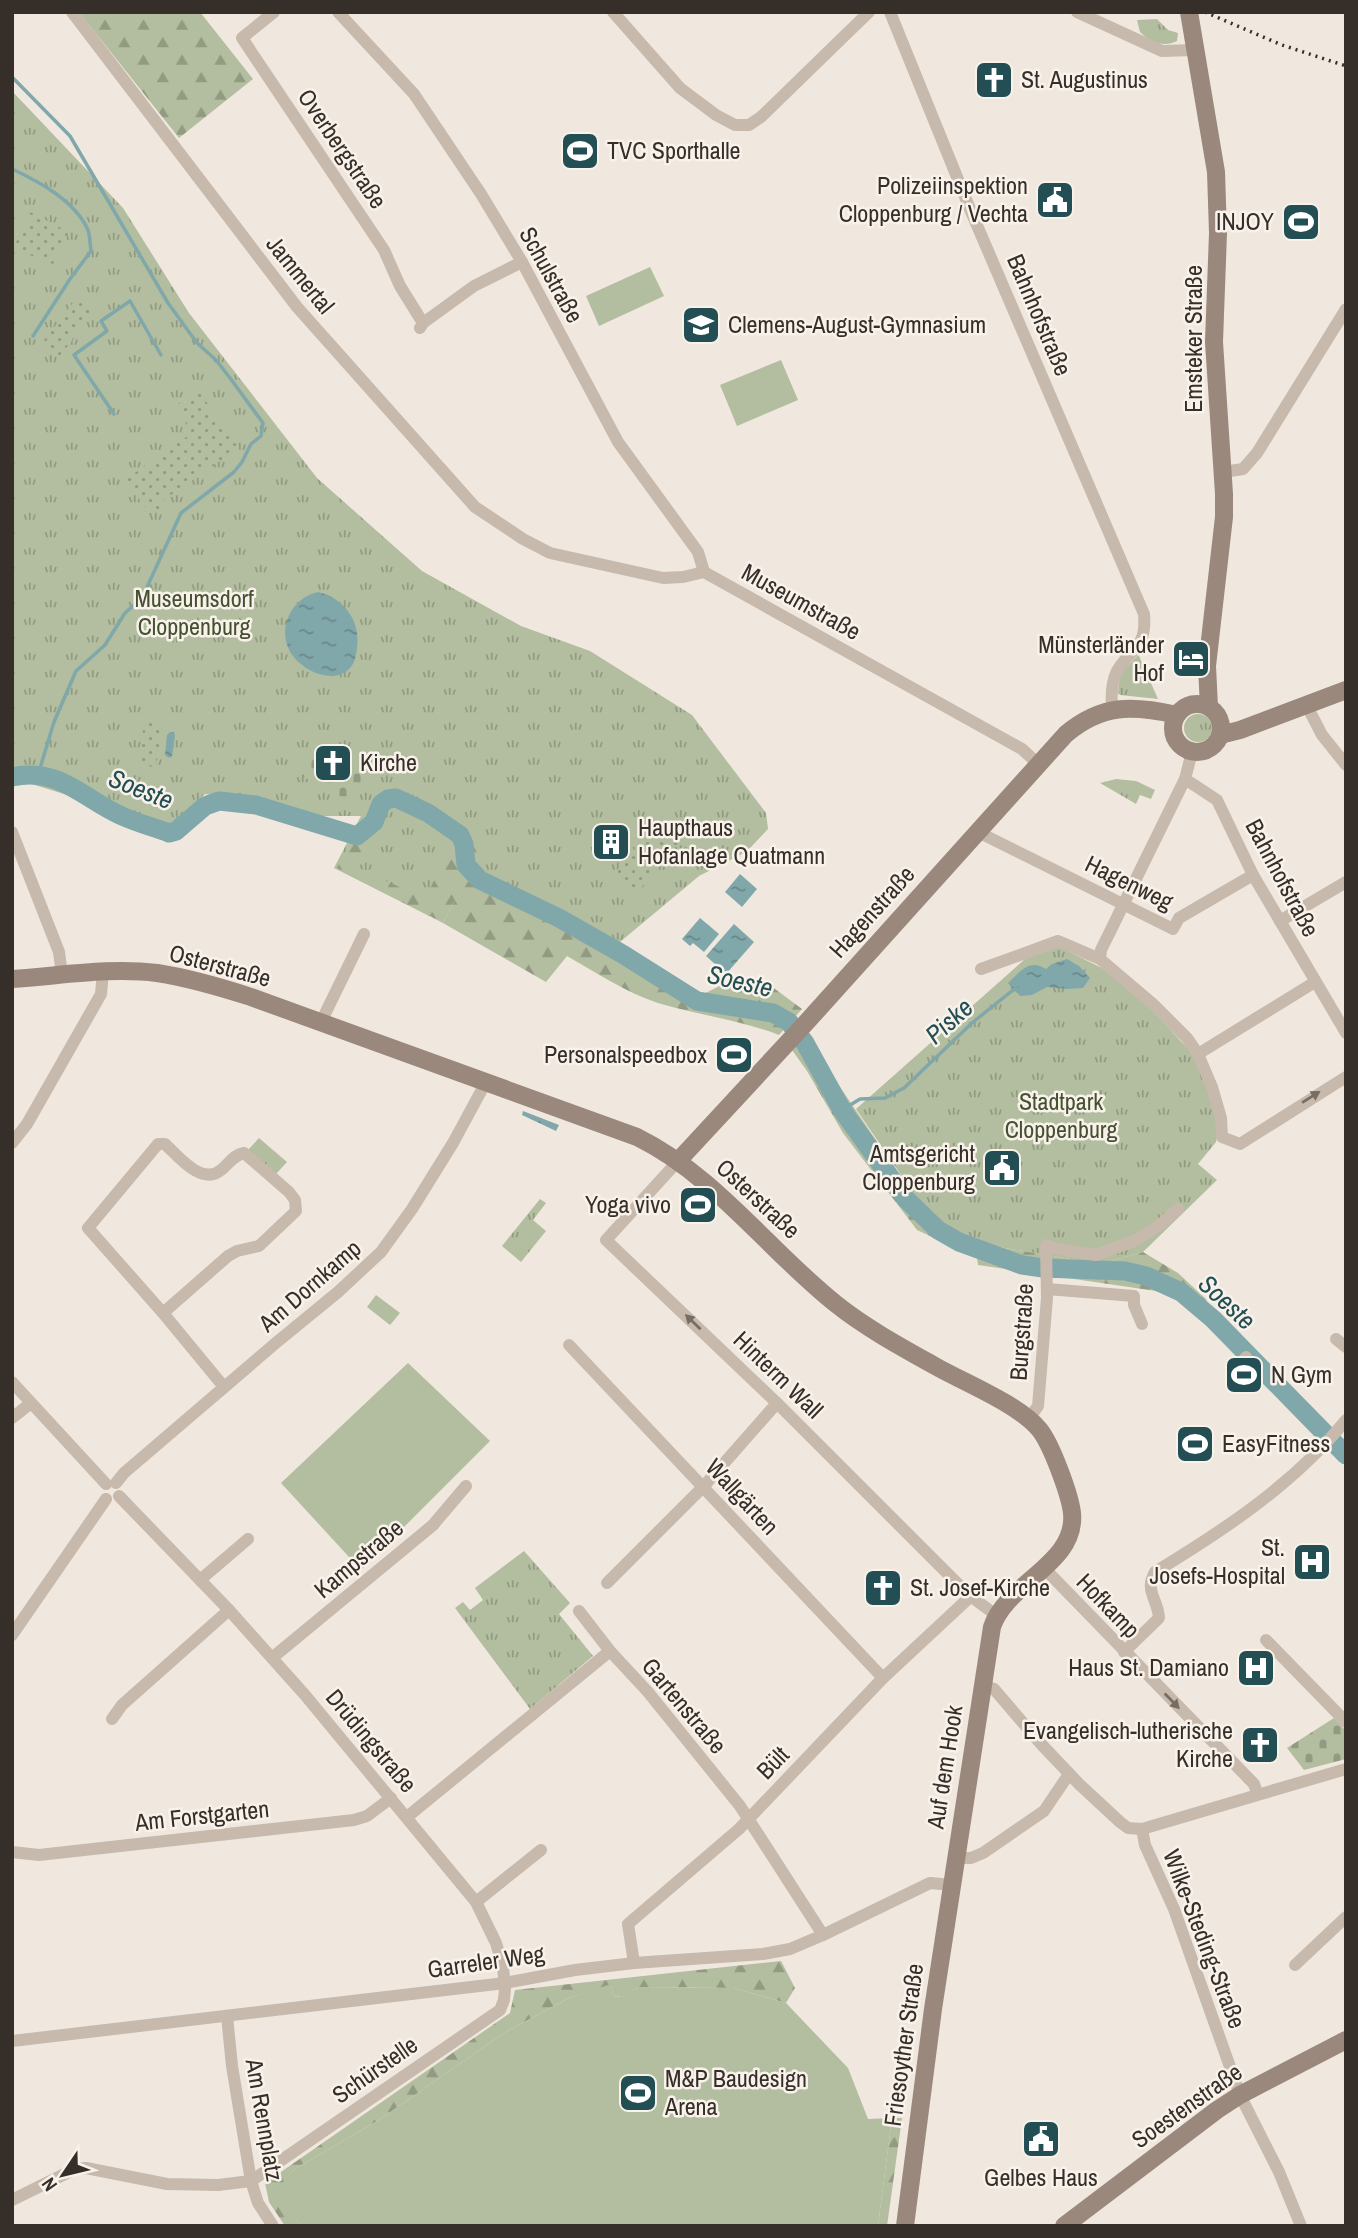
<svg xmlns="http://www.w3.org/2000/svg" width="1358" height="2238" viewBox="0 0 1358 2238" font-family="'Archivo Narrow',sans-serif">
<defs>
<pattern id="grass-tufts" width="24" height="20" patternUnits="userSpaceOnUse" patternTransform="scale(1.75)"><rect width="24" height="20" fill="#b2be9f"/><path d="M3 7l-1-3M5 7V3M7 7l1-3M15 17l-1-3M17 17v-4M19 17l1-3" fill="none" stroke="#929b82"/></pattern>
<pattern id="forest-firs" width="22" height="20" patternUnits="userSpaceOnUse" patternTransform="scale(1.75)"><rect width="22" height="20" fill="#b2be9f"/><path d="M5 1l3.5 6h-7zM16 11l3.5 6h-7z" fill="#929b82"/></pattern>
<pattern id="cemetery-stones" width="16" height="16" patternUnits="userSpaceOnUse" patternTransform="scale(1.75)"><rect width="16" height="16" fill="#b2be9f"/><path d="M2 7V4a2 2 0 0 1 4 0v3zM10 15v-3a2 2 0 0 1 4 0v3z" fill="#929b82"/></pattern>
<pattern id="garden-dots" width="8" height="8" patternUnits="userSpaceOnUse" patternTransform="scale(1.75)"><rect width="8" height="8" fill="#b2be9f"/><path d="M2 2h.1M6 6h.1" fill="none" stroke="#929b82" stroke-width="1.8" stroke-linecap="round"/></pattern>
<pattern id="water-ripples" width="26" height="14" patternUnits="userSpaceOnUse" patternTransform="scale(1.75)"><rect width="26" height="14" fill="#80a7aa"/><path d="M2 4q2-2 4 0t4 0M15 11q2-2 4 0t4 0" fill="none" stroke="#6a888a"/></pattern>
</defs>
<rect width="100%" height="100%" fill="#f0e8de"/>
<g fill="url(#grass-tufts)">
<path d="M 1157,19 L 1168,30 L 1178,33 L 1177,41 C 1164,48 1150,42 1140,32 L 1137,20 Z"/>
<path d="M 12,91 L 123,208 L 189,313 L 317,478 L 422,571 L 521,626 L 590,651 L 692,715 L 766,813 L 768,829 L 751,847 L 742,854 L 699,876 L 620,942 L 473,866 L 443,923 L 334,868 L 361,816 L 314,816 L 264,801 L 205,794 L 168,826 L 12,778 Z"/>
<path d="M 1138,655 L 1139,656 L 1158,699 L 1120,695 L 1118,693 L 1120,674 Z"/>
<circle cx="1198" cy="728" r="14"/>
<path d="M 1116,779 L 1136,781 L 1155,790 L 1151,799 L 1140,795 L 1136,804 L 1100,783 Z"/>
<path d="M 1051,943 L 1102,968 L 1151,1009 L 1191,1052 L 1204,1076 L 1219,1126 L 1216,1142 L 1198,1164 L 1217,1180 L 1143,1252 L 1100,1264 L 958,1240 L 931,1219 L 856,1109 L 1033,952 Z"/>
<path d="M 259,1138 L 287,1162 L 276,1174 L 248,1150 Z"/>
<path d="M 540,1199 L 546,1203 L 533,1220 L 546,1231 L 521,1262 L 502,1246 Z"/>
<path d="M 524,1551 L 570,1603 L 559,1614 L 593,1656 L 530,1709 L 455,1608 L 463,1602 L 470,1610 L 483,1600 L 475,1588 Z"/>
</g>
<g fill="url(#forest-firs)">
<path d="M 79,12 L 200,12 L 253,79 L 179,138 Z"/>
<path d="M 420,791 L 488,841 L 474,867 L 620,942 L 702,995 L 725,983 L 771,986 L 802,1009 L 779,1035 C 740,1020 698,1015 658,1003 C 625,992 597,973 567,956 L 546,982 L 443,923 L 456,898 L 441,921 L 337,868 L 360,823 L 377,825 L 359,868 L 425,899 L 454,840 L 408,810 Z"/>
<path d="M 804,1034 L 914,1196 L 931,1219 L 958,1240 L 1100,1264 L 1143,1252 L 1178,1273 L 1207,1300 L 1197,1310 L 1174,1296 L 1156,1291 L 978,1265 L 977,1258 L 917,1230 L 843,1133 L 807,1071 L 792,1050 Z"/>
<path d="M 781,1961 L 795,1988 L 786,2003 L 734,1988 L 639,1987 L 621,1997 L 613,1995 L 611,1985 L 569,1998 L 504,2033 L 379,2120 L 293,2170 L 277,2191 L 301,2226 L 285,2226 L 269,2202 L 265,2183 L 510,2013 L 515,1990 Z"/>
<path d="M 892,2118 L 902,2118 L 887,2226 L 878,2226 Z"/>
</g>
<g fill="url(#cemetery-stones)">
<path d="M 322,735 L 351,749 L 346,760 L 371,774 L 353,803 L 302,776 Z"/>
<path d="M 1334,1718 L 1346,1731 L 1346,1759 L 1304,1770 L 1287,1748 Z"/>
</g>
<g fill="url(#garden-dots)">
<path d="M 30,212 L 69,232 L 52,266 L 14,247 Z"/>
<path d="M 76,299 L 94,313 L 59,357 L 42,343 Z"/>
<path d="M 198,390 L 239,448 L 162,501 L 164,505 L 150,515 L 126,479 L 192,433 L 175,406 Z"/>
<path d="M 145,717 L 163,720 L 156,767 L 138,765 Z"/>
<path d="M 657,822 L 680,841 L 636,894 L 613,875 Z"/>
</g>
<g fill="#b2be9f">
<path d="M 650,267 L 664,296 L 599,326 L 586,296 Z"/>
<path d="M 781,360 L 798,400 L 737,426 L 720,385 Z"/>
<path d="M 376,1295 L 400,1313 L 390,1325 L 367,1307 Z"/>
<path d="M 408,1363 L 490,1441 L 361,1570 L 281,1483 Z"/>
<path d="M 611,1984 L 613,1995 L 620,1997 L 639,1987 L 734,1988 L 786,2003 L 848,2068 L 868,2119 L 892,2118 L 878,2226 L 301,2226 L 276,2191 L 293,2170 L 379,2120 L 504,2033 L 569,1998 Z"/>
</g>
<g fill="url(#water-ripples)">
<path d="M 318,592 C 344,598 361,621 357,648 C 356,655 355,663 350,668 C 334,685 305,672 293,656 C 275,632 290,598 318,592 Z"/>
<path d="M 170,732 L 174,732 L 175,736 L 172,756 L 169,758 L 165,755 L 167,735 Z"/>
<path d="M 740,874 L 757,889 L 742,907 L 725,892 Z"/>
<path d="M 700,918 L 719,934 L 704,952 L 693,943 L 690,946 L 682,939 Z"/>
<path d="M 734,924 L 754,942 L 726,974 L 706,956 Z"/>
<path d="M 1067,959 L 1079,966 L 1090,978 L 1083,988 L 1067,989 L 1047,987 L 1032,995 L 1020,996 L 1008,983 C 1020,972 1029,958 1046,969 L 1052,964 Z"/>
<path d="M 523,1111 L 559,1125 L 556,1131 L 522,1115 Z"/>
</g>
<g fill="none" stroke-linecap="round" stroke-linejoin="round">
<g stroke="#80a7aa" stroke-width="3.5">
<path d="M 12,77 L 70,136 L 168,303 L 197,343 L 216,360 L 230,378 L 263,423 L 261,436 L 251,444 L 242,462 L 234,472 L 181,513 L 142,598 L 125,613 L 105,645 L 76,671 L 54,722 L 38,775"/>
<path d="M 12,169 C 40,182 75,201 88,230 C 90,236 90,244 91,251 L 70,279 L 33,336"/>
<path d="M 114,414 L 74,355 L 107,331 L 101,321 L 130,301 L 161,355"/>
<path d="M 842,1110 L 860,1099 L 885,1098 L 904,1088 L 972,1023 L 1013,990 L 1017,989"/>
</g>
<path stroke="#80a7aa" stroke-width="19" d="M 12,777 C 58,766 85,800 122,816 C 137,823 153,827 169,833 L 176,831 L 205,806 L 219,801 L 256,805 L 357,836 L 374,822 L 381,804 L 388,799 L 396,798 L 428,813 L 460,835 L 464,844 L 466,865 L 480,880 L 559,918 L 624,955 L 697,1001 L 773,1013 L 789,1022 L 805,1043 L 842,1110 L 906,1199 L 938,1230 L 959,1242 L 1022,1265 L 1043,1268 L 1125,1271 L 1146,1276 L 1181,1292 L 1213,1319 L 1346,1455"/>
<g stroke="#c7b9ab" stroke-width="12">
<path d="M 72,12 L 297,307 L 475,507 L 523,539 L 550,553 L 663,578 L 683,577 L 704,572 L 1022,749 L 1038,764"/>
<path d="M 274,12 L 242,38 L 384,250 L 400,286 L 423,323"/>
<path d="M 338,12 L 414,94 L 481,194 L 522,262 L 618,442 L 698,552 L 704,572"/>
<path d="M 613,12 L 680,88 L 716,115 L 735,125 L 749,125 L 761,117 L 869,12"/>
<path d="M 890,12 L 970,209 L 1144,614 C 1147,649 1131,647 1117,671 C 1111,683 1111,696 1112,709"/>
<path d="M 1077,12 L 1162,51 L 1194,50"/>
<path d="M 420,328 L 423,323 L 474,286 L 522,262"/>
<path d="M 1223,472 L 1243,469 L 1257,453 L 1346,309"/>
<path d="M 1306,704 L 1322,735 L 1346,765"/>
<path d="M 1185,779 L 1217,800 L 1253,875 L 1346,1033"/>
<path d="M 12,832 L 59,952 L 62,975"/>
<path d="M 978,832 L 1173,929 L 1179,918 L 1253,875"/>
<path d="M 1280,921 L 1346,882"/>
<path d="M 1100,959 L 1101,950 L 1185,779 L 1192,752"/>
<path d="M 981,969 L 1058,941 L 1100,959 L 1153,1004 L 1187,1038 L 1198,1054 L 1212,1087 L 1221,1118 L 1222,1137 L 1240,1144 L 1346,1077"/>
<path d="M 321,1022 L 364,934"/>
<path d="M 1198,1054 L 1315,982"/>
<path d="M 12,1143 L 27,1124 L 101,994 L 103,972"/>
<path d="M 678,1161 L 606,1240 L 780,1406 L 969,1595 L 996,1615"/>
<path d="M 1047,1289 L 1134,1296 L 1134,1305 L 1142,1324"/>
<path d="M 163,1313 L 88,1228 L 158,1144 L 165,1144 C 179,1157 202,1186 221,1170 C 229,1164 233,1155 244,1153 L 289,1192 L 295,1200 L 296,1211 L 259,1246 L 237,1251 L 228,1256 L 163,1313 L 224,1387"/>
<path d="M 1336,1339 L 1346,1347"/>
<path d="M 569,1345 L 883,1678"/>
<path d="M 1245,1358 L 1246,1357"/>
<path d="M 12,1382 L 106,1484"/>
<path d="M 12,1418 L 31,1403"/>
<path d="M 1028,1420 L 1038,1406 L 1047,1298 L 1046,1245 L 1057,1249 L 1096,1255 L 1134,1241 L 1160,1225 L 1178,1209"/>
<path d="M 116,1483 L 124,1473 L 277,1342 L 338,1292 L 381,1252 L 412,1209 L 453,1143 L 486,1082"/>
<path d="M 1044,1568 L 1254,1784 L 1257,1793"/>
<path d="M 200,1580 L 248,1539"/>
<path d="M 607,1583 L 704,1486 L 777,1403"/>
<path d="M 579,1611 L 610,1651 L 648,1692 L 740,1806 L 823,1935"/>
<path d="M 12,1635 L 106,1499"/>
<path d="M 1266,1640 L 1346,1722"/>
<path d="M 1124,1652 L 1159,1618 C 1158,1599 1144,1591 1155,1572 C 1224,1530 1294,1484 1346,1420"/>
<path d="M 272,1658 L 433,1525 L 466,1486"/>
<path d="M 982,1685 L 994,1689 L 1042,1745 L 1079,1784 L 1120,1822 L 1128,1828 L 1142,1829 L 1346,1769"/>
<path d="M 112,1719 L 122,1705 L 229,1610"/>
<path d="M 407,1817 L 610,1651"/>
<path d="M 1142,1829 L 1145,1845 L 1174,1909 L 1240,2095 L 1279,2172 L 1301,2226"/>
<path d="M 12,1852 L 39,1855 L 354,1820 L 367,1816 L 391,1798"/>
<path d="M 956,1858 L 971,1858 L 983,1853 L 1044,1811 L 1069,1774"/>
<path d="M 476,1902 L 541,1850"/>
<path d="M 634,1963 L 628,1924 L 739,1829 L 883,1678 L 971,1596"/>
<path d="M 1295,1965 L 1346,1917"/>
<path d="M 227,2016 L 232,2066 L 251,2181 L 258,2203 L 273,2226"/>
<path d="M 12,2041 L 505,1983 L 575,1970 L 634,1963 L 763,1954 L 790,1949 L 823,1935 L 930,1883 L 952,1885"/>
<path d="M 12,2200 L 75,2169 L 86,2168 L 167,2184 L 218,2185 L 251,2181 L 500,2010 L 504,2000 L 505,1989 L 503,1967 L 496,1943 L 476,1902 L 305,1695 L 229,1610 L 119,1496"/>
</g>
<g stroke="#9a887c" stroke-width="18">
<path d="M 1189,12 L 1216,172 L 1218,233 L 1214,342 L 1224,494 L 1224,517 L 1207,666 L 1209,707"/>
<circle cx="1197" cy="728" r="24"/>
<path d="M 1220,735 L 1240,730 L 1346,690"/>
<path d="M 12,979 C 60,976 109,967 157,973 C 190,978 220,987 251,997 L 637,1137 C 716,1176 768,1250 836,1304 C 866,1328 901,1347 935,1366 C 965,1383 1018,1404 1039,1429 C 1051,1443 1070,1495 1072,1513 C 1077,1564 1007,1582 992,1627 L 933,2009 L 905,2226"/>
<path d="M 678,1161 L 804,1025 L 1066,734 C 1102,704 1132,705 1177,715"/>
<path d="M 1064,2226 L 1217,2110 L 1240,2095 L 1346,2040"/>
</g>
<path stroke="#352e29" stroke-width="3.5" stroke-dasharray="2 5" stroke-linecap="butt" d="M 1205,12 L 1282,45 L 1346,66"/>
</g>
<defs><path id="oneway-solid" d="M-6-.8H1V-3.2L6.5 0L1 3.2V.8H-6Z" transform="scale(1.75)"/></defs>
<g fill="#776d64">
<use href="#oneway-solid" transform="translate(1311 1097) rotate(-32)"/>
<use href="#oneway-solid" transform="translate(693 1322) rotate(-136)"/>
<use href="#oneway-solid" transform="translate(1172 1701) rotate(46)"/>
</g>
<defs>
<symbol id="church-square" viewBox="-11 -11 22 22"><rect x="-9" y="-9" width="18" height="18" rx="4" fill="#234e53" stroke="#f8f2ea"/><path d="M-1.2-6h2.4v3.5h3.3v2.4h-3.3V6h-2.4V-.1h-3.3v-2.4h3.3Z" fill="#fff"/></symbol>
<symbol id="stadium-square" viewBox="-11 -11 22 22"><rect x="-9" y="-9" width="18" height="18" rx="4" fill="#234e53" stroke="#f8f2ea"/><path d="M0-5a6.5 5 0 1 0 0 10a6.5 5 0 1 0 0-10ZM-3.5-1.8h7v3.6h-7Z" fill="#fff"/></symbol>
<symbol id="civic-square" viewBox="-11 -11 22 22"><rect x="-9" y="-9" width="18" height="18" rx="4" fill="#234e53" stroke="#f8f2ea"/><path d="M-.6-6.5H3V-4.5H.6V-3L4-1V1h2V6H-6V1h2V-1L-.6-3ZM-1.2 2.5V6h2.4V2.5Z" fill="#fff"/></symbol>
<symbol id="school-square" viewBox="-11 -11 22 22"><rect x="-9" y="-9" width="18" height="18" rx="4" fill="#234e53" stroke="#f8f2ea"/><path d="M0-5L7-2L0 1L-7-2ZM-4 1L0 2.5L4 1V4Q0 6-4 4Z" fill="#fff"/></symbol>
<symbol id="hotel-square" viewBox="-11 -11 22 22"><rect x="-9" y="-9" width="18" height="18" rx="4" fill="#234e53" stroke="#f8f2ea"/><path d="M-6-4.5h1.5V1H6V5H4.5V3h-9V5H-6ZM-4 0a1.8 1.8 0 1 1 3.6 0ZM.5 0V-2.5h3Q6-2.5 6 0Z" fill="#fff"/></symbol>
<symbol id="building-square" viewBox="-11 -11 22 22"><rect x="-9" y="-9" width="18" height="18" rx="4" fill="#234e53" stroke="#f8f2ea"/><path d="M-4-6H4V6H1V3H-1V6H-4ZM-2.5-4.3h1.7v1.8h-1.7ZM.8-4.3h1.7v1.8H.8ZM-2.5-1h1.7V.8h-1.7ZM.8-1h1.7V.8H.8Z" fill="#fff"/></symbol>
<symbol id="hospital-square" viewBox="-11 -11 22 22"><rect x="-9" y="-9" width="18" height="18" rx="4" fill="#234e53" stroke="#f8f2ea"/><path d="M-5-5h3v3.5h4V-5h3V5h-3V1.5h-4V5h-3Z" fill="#fff"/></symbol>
</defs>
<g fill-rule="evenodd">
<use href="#church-square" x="972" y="58" width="44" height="44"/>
<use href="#stadium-square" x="558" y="129" width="44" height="44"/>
<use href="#civic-square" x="1033" y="178" width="44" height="44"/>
<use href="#stadium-square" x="1279" y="200" width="44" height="44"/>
<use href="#school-square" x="679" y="303" width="44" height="44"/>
<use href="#hotel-square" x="1169" y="637" width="44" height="44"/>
<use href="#church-square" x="311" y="741" width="44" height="44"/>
<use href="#building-square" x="589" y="820" width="44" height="44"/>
<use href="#stadium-square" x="712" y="1033" width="44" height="44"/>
<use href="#civic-square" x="980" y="1146" width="44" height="44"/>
<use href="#stadium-square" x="676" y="1183" width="44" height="44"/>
<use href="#stadium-square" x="1222" y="1353" width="44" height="44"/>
<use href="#stadium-square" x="1173" y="1422" width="44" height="44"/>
<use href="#hospital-square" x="1290" y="1540" width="44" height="44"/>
<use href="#church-square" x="861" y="1566" width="44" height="44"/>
<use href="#hospital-square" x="1234" y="1646" width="44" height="44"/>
<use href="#church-square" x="1238" y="1723" width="44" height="44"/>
<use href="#stadium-square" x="616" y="2071" width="44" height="44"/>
<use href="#civic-square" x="1019" y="2117" width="44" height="44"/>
</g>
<g text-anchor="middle" stroke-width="5" stroke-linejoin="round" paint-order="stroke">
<g font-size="24" fill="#352e29" stroke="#f8f2ea" text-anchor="start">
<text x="1021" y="88">St. Augustinus</text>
<text x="607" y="159">TVC Sporthalle</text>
<text x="1028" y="194" text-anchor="end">Polizeiinspektion<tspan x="1028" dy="28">Cloppenburg / Vechta</tspan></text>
<text x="1274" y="230" text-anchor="end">INJOY</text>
<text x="728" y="333">Clemens-August-Gymnasium</text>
<text x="1164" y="653" text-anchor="end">Münsterländer<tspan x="1164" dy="28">Hof</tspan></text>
<text x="360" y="771">Kirche</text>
<text x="638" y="836">Haupthaus<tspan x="638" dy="28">Hofanlage Quatmann</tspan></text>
<text x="707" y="1063" text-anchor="end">Personalspeedbox</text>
<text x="975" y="1162" text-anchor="end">Amtsgericht<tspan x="975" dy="28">Cloppenburg</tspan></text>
<text x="671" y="1213" text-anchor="end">Yoga vivo</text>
<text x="1271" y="1383">N Gym</text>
<text x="1222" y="1452">EasyFitness</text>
<text x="1285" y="1556" text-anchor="end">St.<tspan x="1285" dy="28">Josefs-Hospital</tspan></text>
<text x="910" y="1596">St. Josef-Kirche</text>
<text x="1229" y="1676" text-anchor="end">Haus St. Damiano</text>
<text x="1233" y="1739" text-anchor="end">Evangelisch-lutherische<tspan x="1233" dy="28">Kirche</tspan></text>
<text x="665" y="2087">M&amp;P Baudesign<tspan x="665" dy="28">Arena</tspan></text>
<text x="1041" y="2186" text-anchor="middle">Gelbes Haus</text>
</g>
<g font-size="24" fill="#352e29" stroke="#f8f2ea">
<text transform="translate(342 149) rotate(56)" y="8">Overbergstraße</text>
<text transform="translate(300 275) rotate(51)" y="8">Jammertal</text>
<text transform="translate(551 275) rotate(61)" y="8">Schulstraße</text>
<text transform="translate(1039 315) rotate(67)" y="8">Bahnhofstraße</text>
<text transform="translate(1194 339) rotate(-90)" y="8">Emsteker Straße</text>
<text transform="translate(801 602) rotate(29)" y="8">Museumstraße</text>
<text transform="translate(1282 878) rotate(62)" y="8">Bahnhofstraße</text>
<text transform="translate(1129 883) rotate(26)" y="8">Hagenweg</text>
<text transform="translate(872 912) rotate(-48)" y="8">Hagenstraße</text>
<text transform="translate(220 966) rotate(15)" y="8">Osterstraße</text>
<text transform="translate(758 1199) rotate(43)" y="8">Osterstraße</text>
<text transform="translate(310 1286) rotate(-41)" y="8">Am Dornkamp</text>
<text transform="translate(1022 1332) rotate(-86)" y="8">Burgstraße</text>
<text transform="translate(778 1375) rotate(44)" y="8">Hinterm Wall</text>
<text transform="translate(742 1497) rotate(47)" y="8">Wallgärten</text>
<text transform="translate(359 1559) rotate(-40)" y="8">Kampstraße</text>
<text transform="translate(1108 1606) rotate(46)" y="8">Hofkamp</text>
<text transform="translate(684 1706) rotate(50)" y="8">Gartenstraße</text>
<text transform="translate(371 1741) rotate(50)" y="8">Drüdingstraße</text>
<text transform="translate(773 1763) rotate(-46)" y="8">Bült</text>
<text transform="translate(945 1767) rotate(-81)" y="8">Auf dem Hook</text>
<text transform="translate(202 1816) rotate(-6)" y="8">Am Forstgarten</text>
<text transform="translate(1204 1939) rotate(69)" y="8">Wilke-Steding-Straße</text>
<text transform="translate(486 1962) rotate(-8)" y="8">Garreler Weg</text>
<text transform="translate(904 2045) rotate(-82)" y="8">Friesoyther Straße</text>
<text transform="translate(375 2070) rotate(-35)" y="8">Schürstelle</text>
<text transform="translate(1187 2106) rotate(-35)" y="8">Soestenstraße</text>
<text transform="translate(264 2120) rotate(80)" y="8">Am Rennplatz</text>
</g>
<g font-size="24" fill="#445130" stroke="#f8f2ea">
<text x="194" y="607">Museumsdorf<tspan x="194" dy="28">Cloppenburg</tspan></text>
<text x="1061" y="1110">Stadtpark<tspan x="1061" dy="28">Cloppenburg</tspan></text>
</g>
<g font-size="26" font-style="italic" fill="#234e53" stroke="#f8f2ea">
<text transform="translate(141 789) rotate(22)" y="9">Soeste</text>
<text transform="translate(740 981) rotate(13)" y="9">Soeste</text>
<text transform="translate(949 1021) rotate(-42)" y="9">Piske</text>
<text transform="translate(1227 1302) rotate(43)" y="9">Soeste</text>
</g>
</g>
<rect width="1358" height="2238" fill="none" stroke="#352e29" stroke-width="28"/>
<g transform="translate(63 2175) rotate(235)" stroke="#f8f2ea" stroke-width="5" paint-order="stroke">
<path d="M0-5L12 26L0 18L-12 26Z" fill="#352e29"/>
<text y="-10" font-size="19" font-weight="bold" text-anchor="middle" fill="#352e29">N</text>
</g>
</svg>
